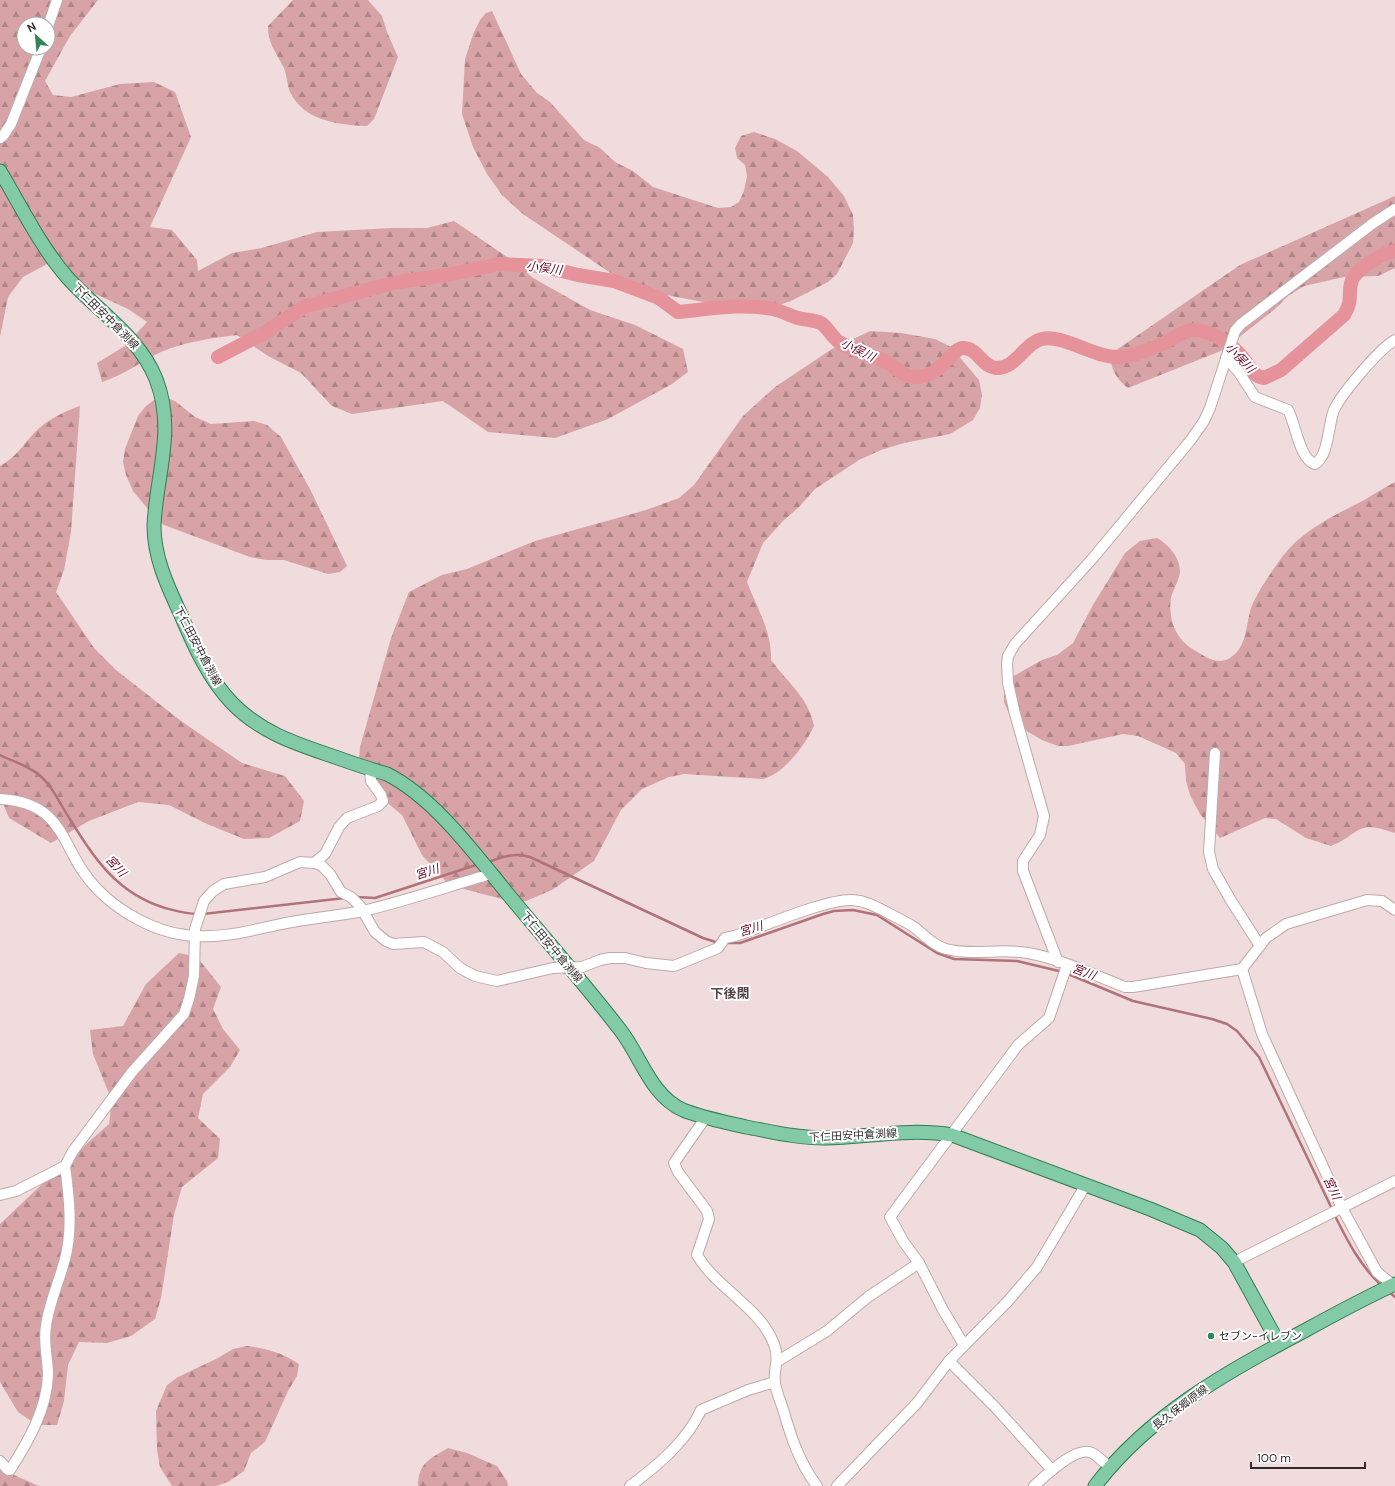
<svg xmlns="http://www.w3.org/2000/svg" width="1395" height="1486" viewBox="0 0 1395 1486" font-family="'DM Sans','Noto Sans JP',sans-serif">
<defs>
<pattern id="forest-firs" width="22" height="20" patternUnits="userSpaceOnUse"><rect width="22" height="20" fill="#d7a3a7"/><path d="M5 1l3.5 6h-7zM16 11l3.5 6h-7z" fill="#af8588"/></pattern>
</defs>
<rect width="100%" height="100%" fill="#f0dbdd"/>
<g fill="url(#forest-firs)" fill-rule="evenodd">
<path d="M 0,0 L 98,0 L 70,36 L 45,81 L 53,95 L 71,97 L 120,84 L 154,82 L 175,92 L 191,137 L 150,227 L 172,230 L 197,260 L 198,271 L 232,253 L 262,248 L 317,232 L 392,228 L 427,228 L 454,221 L 513,261 L 533,278 L 590,310 L 635,325 L 683,349 L 688,372 L 672,384 L 608,419 L 555,438 L 488,432 L 443,401 L 352,414 L 332,406 L 301,373 L 268,356 L 237,335 C 212,338 184,342 161,352 C 140,362 124,375 102,382 L 97,363 L 125,346 L 147,322 L 128,309 L 87,290 L 47,264 L 23,277 L 8,297 L 0,337 ZM 24,24 L 48,24 L 48,48 L 24,48 Z"/>
<path d="M 293,0 L 368,0 L 382,16 L 387,32 L 398,57 L 374,119 L 367,126 C 338,125 304,121 290,92 C 287,85 287,76 284,68 C 277,54 267,42 268,26 Z"/>
<path d="M 492,11 L 521,74 L 537,93 L 550,102 L 584,140 L 600,148 L 615,162 L 633,171 L 653,187 L 718,208 L 731,207 L 739,202 L 744,191 L 747,176 L 745,165 L 737,158 L 735,148 L 741,136 L 754,132 L 775,139 L 797,151 L 828,177 L 844,196 L 853,215 L 854,229 L 853,243 L 837,274 L 828,282 L 791,301 L 773,307 L 751,307 L 714,304 L 650,292 L 612,274 L 523,214 L 502,195 L 487,174 L 473,147 L 462,114 L 465,59 L 474,32 L 480,20 L 486,13 Z"/>
<path d="M 1395,196 L 1395,268 L 1378,276 L 1344,277 L 1304,286 L 1288,296 L 1275,309 L 1223,350 L 1128,388 C 1117,380 1108,366 1112,353 L 1240,265 Z"/>
<path d="M 870,331 L 901,333 L 935,339 L 951,347 L 979,380 L 982,395 L 980,408 L 973,420 L 950,434 L 904,443 L 881,450 L 859,460 L 815,489 L 800,506 L 783,521 L 763,543 L 747,582 C 757,608 772,632 771,660 C 787,682 809,698 814,726 C 805,745 784,774 763,779 L 684,774 L 669,777 L 642,789 L 621,810 L 594,861 L 552,890 L 526,901 L 513,902 L 449,885 L 422,855 L 402,815 L 377,794 L 367,780 L 359,761 L 360,747 L 391,638 L 409,592 L 442,575 L 467,569 L 535,541 L 646,510 L 679,498 L 694,485 L 743,416 L 775,387 L 832,349 Z"/>
<path d="M 167,398 L 175,401 L 195,417 L 211,424 L 254,421 L 267,425 L 281,437 L 311,491 L 347,566 L 340,572 L 328,574 L 284,560 L 266,560 L 250,557 L 164,525 L 152,514 L 133,491 L 126,475 L 123,462 L 125,449 L 138,416 L 146,406 L 154,400 Z"/>
<path d="M 80,406 L 71,532 L 64,570 L 56,592 L 94,648 L 116,670 L 181,721 L 242,763 L 285,776 L 304,801 L 300,821 L 269,838 L 244,839 L 207,824 L 169,805 L 138,802 L 89,821 L 51,843 L 9,818 L 0,796 L 0,466 C 15,458 24,444 35,432 C 48,419 63,412 80,406 Z"/>
<path d="M 1395,482 L 1395,833 C 1355,819 1362,833 1331,846 L 1306,838 L 1276,819 L 1265,818 L 1220,838 L 1200,814 L 1190,795 L 1186,781 L 1185,764 L 1176,753 L 1138,736 L 1123,734 L 1068,746 L 1058,746 L 1042,740 L 1013,723 L 1004,702 L 1004,691 L 1010,678 L 1042,660 L 1057,655 L 1073,643 L 1093,605 L 1125,553 L 1140,541 L 1157,538 C 1169,545 1180,557 1180,572 C 1179,581 1173,589 1171,598 C 1168,619 1175,639 1194,650 C 1205,656 1217,666 1230,658 C 1249,646 1245,621 1253,603 C 1261,587 1272,571 1282,557 C 1303,529 1336,515 1366,499 C 1376,493 1385,487 1395,482 Z"/>
<path d="M 179,953 L 197,957 L 221,987 L 213,1009 L 223,1029 L 240,1050 L 230,1067 L 203,1094 L 198,1118 L 220,1139 L 218,1158 L 182,1187 L 174,1215 L 161,1298 L 155,1319 L 131,1336 L 107,1343 L 79,1342 L 68,1365 L 64,1401 L 57,1425 L 37,1425 L 18,1412 L 0,1382 L 0,1224 L 56,1171 L 109,1124 L 112,1101 L 93,1054 L 90,1030 L 123,1026 L 146,984 Z"/>
<path d="M 247,1346 C 265,1348 283,1353 299,1364 L 297,1376 L 288,1391 L 265,1442 L 251,1453 L 244,1471 L 228,1482 L 216,1486 L 172,1486 L 160,1467 L 157,1450 L 156,1411 L 167,1385 L 178,1377 L 218,1358 L 233,1349 Z"/>
<path d="M 448,1448 L 467,1453 L 497,1466 L 507,1481 L 508,1486 L 418,1486 C 418,1463 430,1459 448,1448 Z"/>
<path d="M 0,1469 L 39,1486 L 0,1486 Z"/>
</g>
<g fill="none" stroke-linecap="round" stroke-linejoin="round">
<g stroke="#b07379" stroke-width="2.5">
<path d="M 0,755 C 12,761 28,766 38,774 C 52,785 59,802 68,816 C 94,858 116,893 165,908 C 176,911 186,914 198,914"/>
<path d="M 488,862 C 503,857 515,852 530,857 L 703,938 L 719,943"/>
<path d="M 356,897 L 375,898 L 479,864"/>
<path d="M 203,914 L 345,898"/>
<path d="M 725,943 L 740,943 L 823,914 L 834,911 L 853,910 L 877,915 L 937,953 L 954,959 L 1017,961 L 1063,972"/>
<path d="M 1068,974 L 1133,1001 L 1212,1019 L 1227,1024 L 1237,1031 L 1259,1057 L 1332,1209"/>
<path d="M 1334,1214 C 1347,1240 1360,1266 1382,1286"/>
<path d="M 1389,1292 L 1395,1297"/>
</g>
<path stroke="#e5929a" stroke-width="14" d="M 218,357 L 264,333 L 306,306 L 398,282 L 447,275 L 499,264 L 542,266 L 578,275 L 614,281 L 659,298 L 678,312 C 710,309 742,303 773,309 C 782,311 790,316 798,318 C 805,320 815,320 821,323 C 828,328 832,337 839,342 C 855,352 872,355 888,363 C 896,367 904,377 914,377 C 943,378 951,348 963,348 C 978,348 981,366 996,368 C 1016,369 1024,343 1042,339 C 1063,334 1094,358 1119,357 C 1133,356 1147,351 1160,345 C 1171,340 1184,329 1196,330 C 1214,332 1233,345 1243,358 C 1250,366 1252,376 1264,378 L 1281,370 L 1344,315 C 1354,299 1347,293 1352,280 C 1357,269 1384,252 1395,251"/>
<defs>
<g id="minor">
<path d="M 48,26 L 57,0"/>
<path d="M 0,138 L 3,136 L 11,124 L 41,48"/>
<path d="M 1226,358 L 1238,371 L 1255,397 L 1288,410 C 1296,424 1299,459 1315,464 C 1329,456 1328,424 1334,410 C 1342,393 1379,349 1395,340"/>
<path d="M 1215,753 L 1209,852 L 1213,869 L 1230,899 L 1260,946"/>
<path d="M 0,799 C 69,803 59,851 98,890 C 120,912 153,931 185,935 C 220,940 252,930 286,923 C 311,918 338,916 363,911 C 406,901 449,886 491,874"/>
<path d="M 314,863 L 321,865 L 330,874 L 341,892 L 351,897 L 360,906 L 375,932 L 386,941 L 393,944 L 424,942 L 443,952 L 460,968 L 475,976 L 497,981 L 553,968 L 582,967 L 600,960 L 610,958 L 625,958 L 646,963 L 674,966 L 718,948 L 725,938 L 735,936 C 762,927 828,898 853,900 C 867,901 878,908 890,914 C 898,918 906,922 914,927 C 924,935 934,946 946,949 C 973,956 1001,948 1028,953 C 1061,959 1094,975 1125,987 L 1133,987 L 1242,969 L 1266,938 L 1286,924 L 1367,900 L 1382,901 L 1395,910"/>
<path d="M 1058,962 L 1023,871 L 1023,861 L 1040,835 L 1044,816 L 1015,714 L 1008,683 L 1007,664 L 1008,656 L 1015,644 L 1093,558 L 1190,441 L 1204,421 L 1210,408 L 1235,331 L 1241,324 L 1372,224 L 1395,209"/>
<path d="M 1242,969 L 1262,1034 L 1342,1208 L 1377,1272 L 1393,1285"/>
<path d="M 706,1117 L 674,1163 L 678,1172 L 707,1211 L 709,1219 L 697,1255 C 717,1289 759,1306 774,1344 C 780,1360 773,1369 775,1383 C 776,1391 780,1400 783,1409 C 791,1437 799,1462 817,1486"/>
<path d="M 0,1195 L 16,1191 L 65,1166 L 73,1151 L 132,1072 L 184,1014 L 189,999 L 194,976 L 195,929 L 204,901 L 213,891 L 224,884 L 265,877 L 300,862 L 314,863 L 325,854 L 339,827 L 347,818 L 378,806 L 383,801 L 381,795 L 371,781 L 370,769"/>
<path d="M 1234,1262 L 1395,1181"/>
<path d="M 964,1345 L 943,1310 L 919,1263 L 903,1241 L 890,1217 L 1018,1045 L 1049,1018 L 1067,965"/>
<path d="M 778,1361 L 827,1331 L 868,1297 L 919,1263"/>
<path d="M 949,1361 L 995,1407 L 1052,1470"/>
<path d="M 0,1461 L 8,1470 L 10,1470 C 28,1442 47,1409 48,1375 C 48,1359 43,1342 46,1326 C 49,1303 59,1282 65,1259 C 73,1230 69,1195 65,1166"/>
<path d="M 630,1486 C 657,1466 687,1441 701,1410 L 748,1390 L 775,1382"/>
<path d="M 837,1486 L 917,1403 L 949,1361 L 1009,1300 L 1037,1267 L 1085,1186"/>
<path d="M 1034,1486 C 1045,1476 1077,1445 1092,1453 C 1098,1456 1104,1463 1110,1467"/>
</g>
<g id="major">
<path d="M 0,171 C 21,206 40,246 67,277 C 97,311 139,336 156,379 C 176,430 156,475 154,526 C 154,558 168,587 181,615 C 194,646 209,679 232,703 C 261,733 297,744 335,757 C 352,763 369,769 387,774 C 438,800 480,861 517,905 C 552,947 588,988 621,1031 C 641,1057 651,1096 683,1110 C 703,1118 725,1122 746,1127 C 773,1132 798,1138 825,1138 C 868,1137 910,1128 952,1135 L 1150,1209 L 1200,1230 L 1222,1248 L 1234,1262 L 1279,1344"/>
<path d="M 1095,1486 C 1149,1415 1228,1371 1306,1330 C 1335,1314 1365,1298 1395,1284"/>
</g>
</defs>
<use href="#minor" stroke="#beaaab" stroke-width="12"/>
<use href="#major" stroke="#327c55" stroke-width="15"/>
<use href="#minor" stroke="#fff" stroke-width="10"/>
<use href="#major" stroke="#83cba7" stroke-width="13"/>
</g>
<circle fill="#318659" stroke="#fff" stroke-width="1.5" cx="1211" cy="1336" r="4"/>
<g text-anchor="middle" stroke-width="4" stroke-linejoin="round" paint-order="stroke">
<g font-size="11" fill="#332b2b" stroke="#fff">
<text transform="translate(106 316) rotate(45)" y="4">下仁田安中倉渕線</text>
<text transform="translate(198 646) rotate(62)" y="4">下仁田安中倉渕線</text>
<text transform="translate(552 947) rotate(50)" y="4">下仁田安中倉渕線</text>
<text transform="translate(853 1135) rotate(-3)" y="4">下仁田安中倉渕線</text>
<text transform="translate(1180 1407) rotate(-37)" y="4">長久保郷原線</text>
</g>
<g font-size="11" fill="#332b2b" stroke="#fff" text-anchor="start">
<text x="1219" y="1340">セブン-イレブン</text>
</g>
<g font-size="12" font-style="italic" fill="#690422" stroke="#fff">
<text transform="translate(544 268) rotate(7)" y="4">小俣川</text>
<text transform="translate(858 350) rotate(26)" y="4">小俣川</text>
<text transform="translate(1240 358) rotate(46)" y="4">小俣川</text>
<text transform="translate(116 866) rotate(47)" y="4">宮川</text>
<text transform="translate(427 872) rotate(-18)" y="4">宮川</text>
<text transform="translate(751 929) rotate(-16)" y="4">宮川</text>
<text transform="translate(1084 972) rotate(21)" y="4">宮川</text>
<text transform="translate(1332 1188) rotate(64)" y="4">宮川</text>
</g>
<g font-size="13" font-weight="bold" fill="#574648" stroke="#fff">
<text x="730" y="998">下後閑</text>
</g>
</g>
<g transform="translate(36 36) rotate(333)"><circle r="19" fill="#ffffff" stroke="#adaaaa"/>
<path d="M0-3L7 15L0 10L-7 15Z" fill="#318659"/>
<text y="-6" font-size="11" font-weight="bold" text-anchor="middle" fill="#332b2b">N</text>
</g>
<path d="M1251 1462v6h114v-6" fill="none" stroke="#332b2b" stroke-width="2"/>
<text x="1257" y="1462" font-size="12" fill="#332b2b" stroke="#ffffff" stroke-width="3" paint-order="stroke">100 m</text>
</svg>
